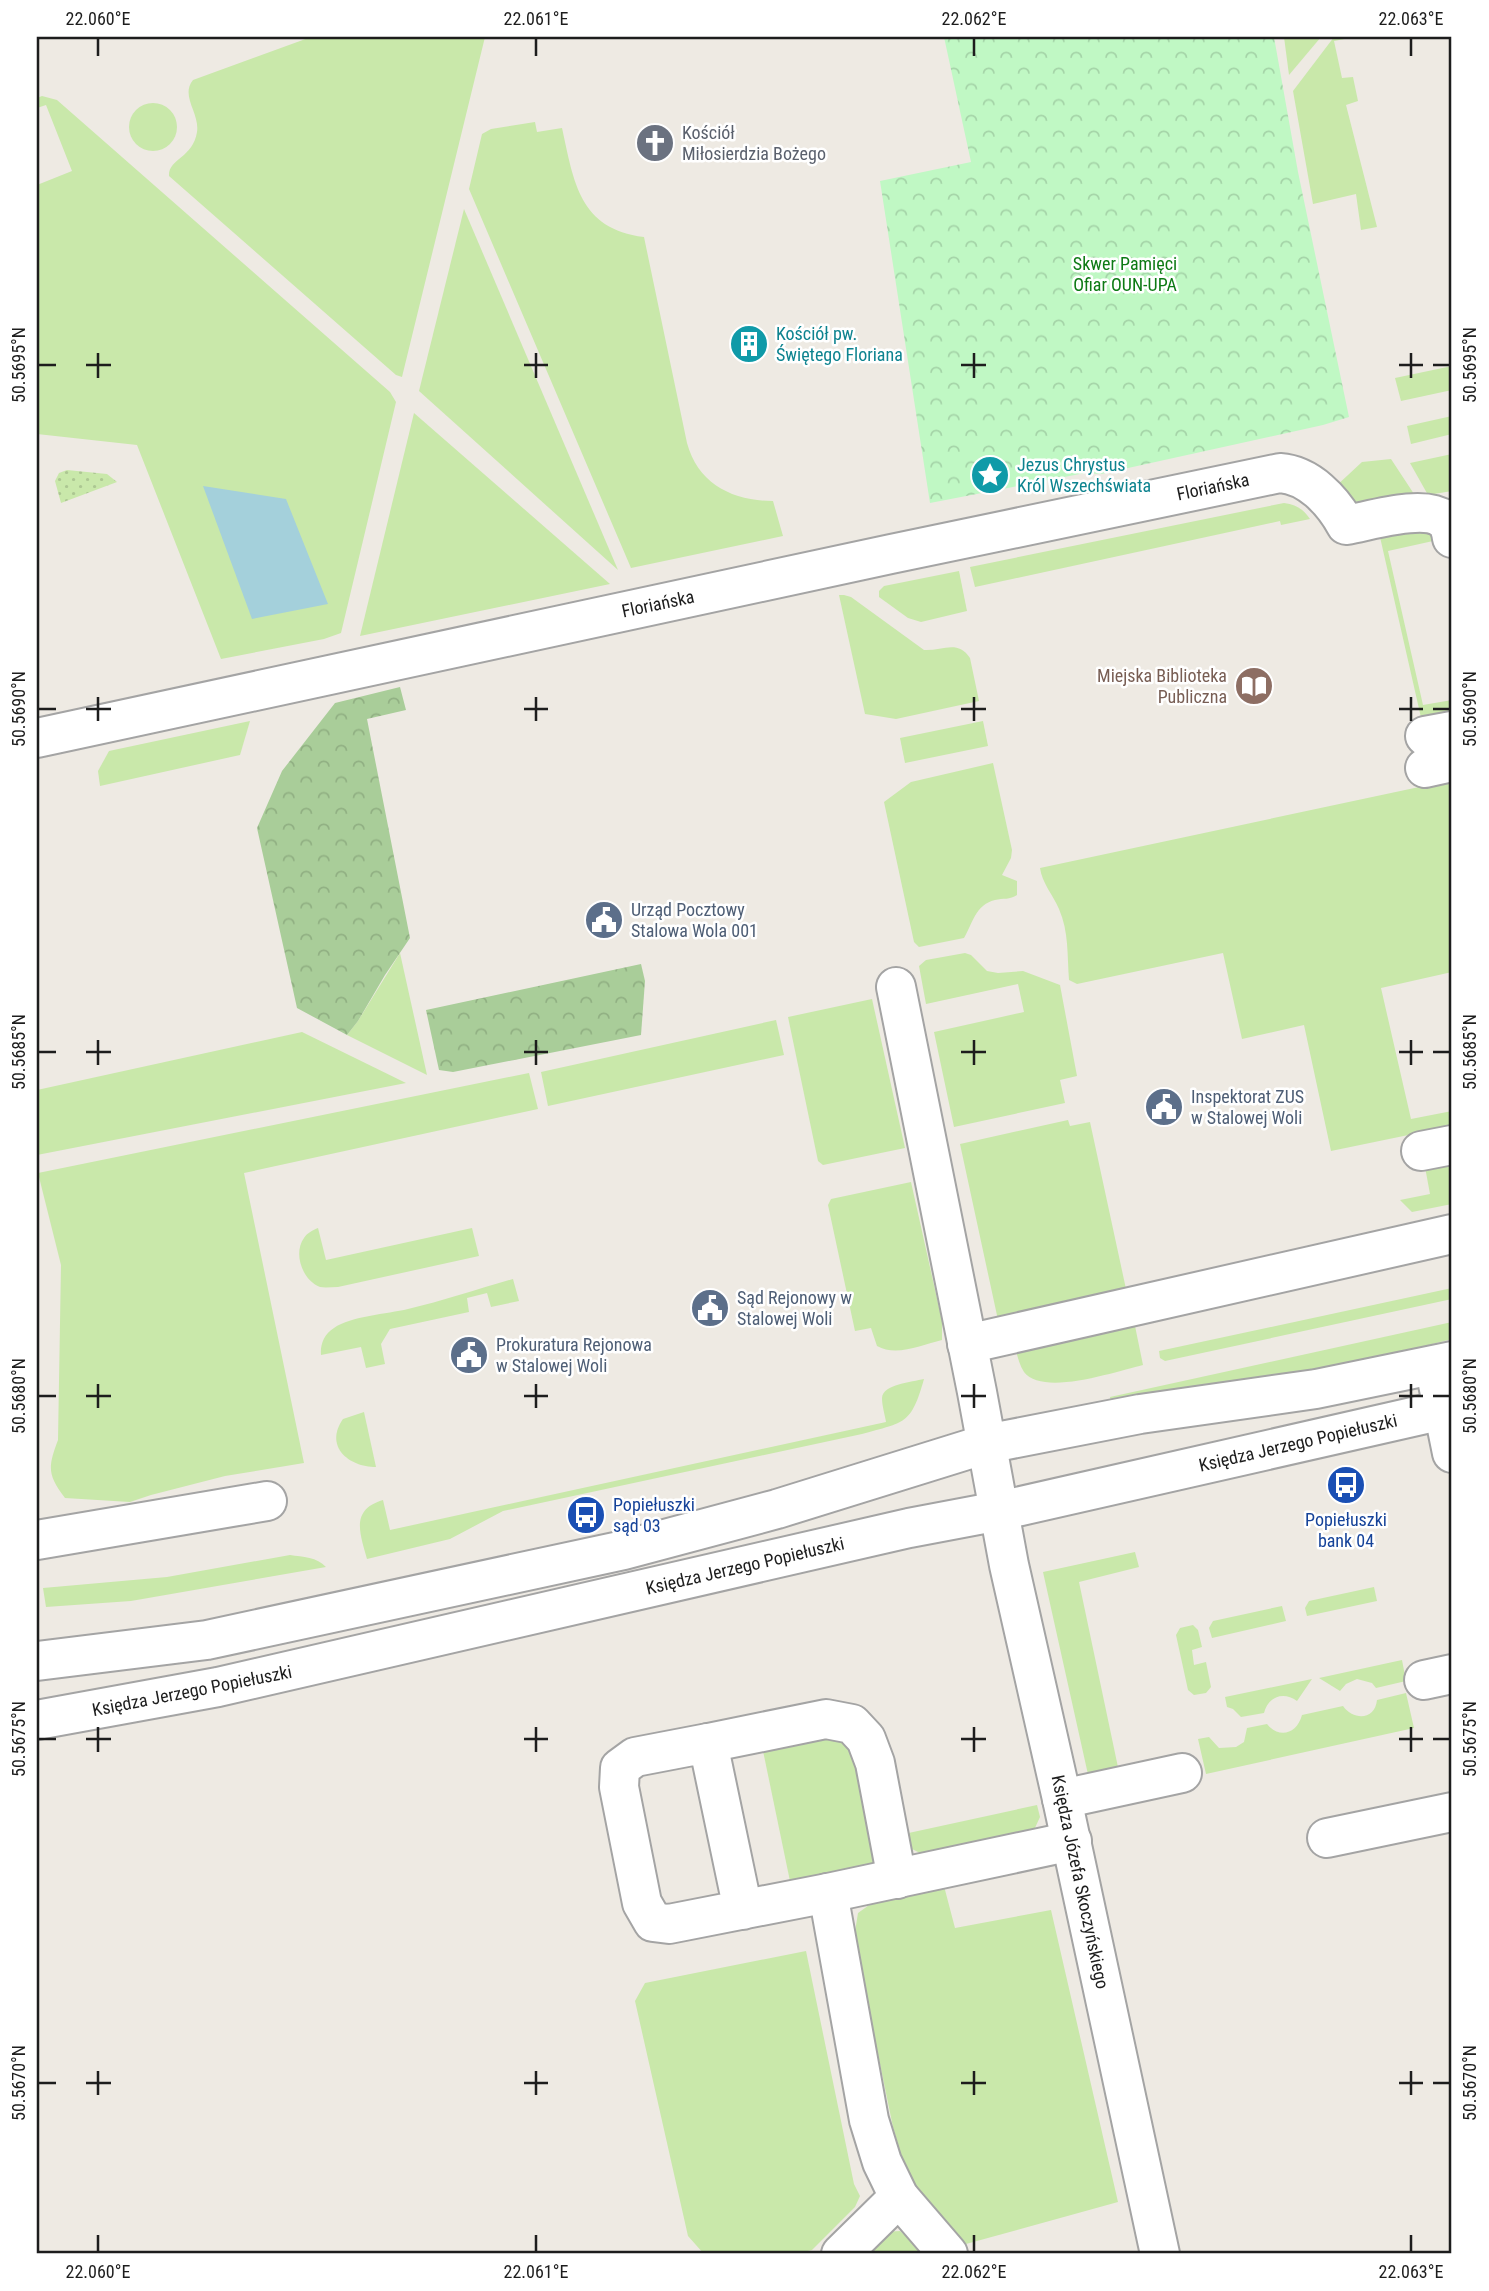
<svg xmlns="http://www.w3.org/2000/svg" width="1489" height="2291" viewBox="0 0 1489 2291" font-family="'Roboto Condensed',sans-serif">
<defs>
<pattern id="forest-crowns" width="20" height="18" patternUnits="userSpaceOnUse" patternTransform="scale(1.75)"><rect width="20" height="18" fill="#a9cd99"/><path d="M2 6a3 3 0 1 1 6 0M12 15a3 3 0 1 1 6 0" fill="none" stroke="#91b083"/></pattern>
<pattern id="park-crowns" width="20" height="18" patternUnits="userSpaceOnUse" patternTransform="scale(1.75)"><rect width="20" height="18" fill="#c0f8c4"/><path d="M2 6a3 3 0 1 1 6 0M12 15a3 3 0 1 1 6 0" fill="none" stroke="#a5d4a8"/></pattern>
<pattern id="garden-dots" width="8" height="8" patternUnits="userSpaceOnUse" patternTransform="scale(1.75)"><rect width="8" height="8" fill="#c9e8aa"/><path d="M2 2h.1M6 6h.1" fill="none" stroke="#acc792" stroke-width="1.8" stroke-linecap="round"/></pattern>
</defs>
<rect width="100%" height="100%" fill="#eeeae3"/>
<g fill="#c9e8aa">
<path d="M 311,37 L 485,37 L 402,377 L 396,375 L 169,176 C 168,159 193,158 197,132 C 200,113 180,96 193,80 Z"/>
<path d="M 1284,37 L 1321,37 L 1289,75 Z"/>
<path d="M 1334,37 L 1355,37 L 1334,41 L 1342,78 L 1353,77 L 1358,101 L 1346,105 L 1377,227 L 1361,230 L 1356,194 L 1313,204 L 1293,91 Z"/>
<path d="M 42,96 L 57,100 L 390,392 L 396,402 L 341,633 L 324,639 L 221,659 L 137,445 L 37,434 L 37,185 L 72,171 L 46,105 L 37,108 L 37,98 Z"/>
<circle cx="153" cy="127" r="24"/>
<path d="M 535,122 L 537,132 L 562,128 C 574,182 579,229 644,237 L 687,443 C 698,484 733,501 773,501 L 783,536 L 631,568 L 469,189 L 482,134 L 491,129 Z"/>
<path d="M 464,209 L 618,570 L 419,391 Z"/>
<path d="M 1452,366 L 1452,390 L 1401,401 L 1395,378 Z"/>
<path d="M 414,413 L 610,584 L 360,636 Z"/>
<path d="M 1452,416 L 1452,434 L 1411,444 L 1407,426 Z"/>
<path d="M 1452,454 L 1452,491 L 1428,495 L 1410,463 Z"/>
<path d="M 1391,459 L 1414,494 L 1414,499 C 1379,506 1363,516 1334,488 L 1362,462 Z"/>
<path d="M 1284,503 C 1297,505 1303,509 1310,519 L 1281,525 L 1280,521 L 975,587 L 970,567 Z"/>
<path d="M 1424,528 L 1432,535 L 1433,541 L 1388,551 L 1423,705 L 1452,700 L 1452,715 L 1422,722 L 1380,537 Z"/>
<path d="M 959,571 L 967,611 L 921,622 L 908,618 L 879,597 L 879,591 L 884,586 Z"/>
<path d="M 844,595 L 851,597 L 924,650 C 942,651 958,639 970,658 L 979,701 L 896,719 L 865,714 L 839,595 Z"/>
<path d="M 250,721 L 240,755 L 100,786 L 98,771 L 109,751 Z"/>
<path d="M 983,721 L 988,746 L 905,763 L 900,738 Z"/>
<path d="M 993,763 L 1012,850 L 1011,858 L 1002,875 L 1017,881 L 1017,895 C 1010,900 1003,898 995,900 C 975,905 973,923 964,938 L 919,947 L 914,942 L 884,802 L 911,782 Z"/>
<path d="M 1452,780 L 1452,972 L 1381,988 L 1411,1119 L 1452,1111 L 1452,1126 L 1331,1151 L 1304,1025 L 1242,1039 L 1223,953 L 1077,984 L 1069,980 C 1067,955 1069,932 1059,909 C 1053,895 1042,883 1040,868 Z"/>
<path d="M 400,953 L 427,1075 L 347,1035 L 358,1021 Z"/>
<path d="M 965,953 L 971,955 L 987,971 L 998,973 L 1023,971 L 1060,985 L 1077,1076 L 1060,1080 L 1065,1103 L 954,1127 L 934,1032 L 1024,1012 L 1018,984 L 926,1004 L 919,966 L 926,960 Z"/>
<path d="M 872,999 L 905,1148 L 823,1165 L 818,1161 L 788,1017 Z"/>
<path d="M 776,1020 L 784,1055 L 548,1106 L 541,1072 Z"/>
<path d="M 302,1032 L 406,1083 L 37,1155 L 37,1090 Z"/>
<path d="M 529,1073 L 538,1109 L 244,1173 L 304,1463 L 225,1476 L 151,1495 L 130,1502 L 65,1498 C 47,1474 48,1467 58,1440 L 61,1265 L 38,1173 Z"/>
<path d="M 1068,1120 L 1070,1126 L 1090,1122 L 1126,1289 L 998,1320 L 960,1144 Z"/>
<path d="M 1452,1161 L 1452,1204 L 1412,1212 L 1400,1200 L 1430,1194 L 1425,1167 Z"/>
<path d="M 911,1182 L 942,1321 L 942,1340 C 922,1345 896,1357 877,1346 L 871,1328 L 855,1331 L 828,1205 L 831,1199 Z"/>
<path d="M 318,1228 L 326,1260 L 472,1228 L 479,1256 L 338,1287 C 332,1287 325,1288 320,1287 C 302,1280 293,1253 304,1238 C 307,1233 313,1230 318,1228 Z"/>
<path d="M 513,1279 L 519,1301 L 491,1307 L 487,1293 L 467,1298 L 469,1312 L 390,1329 L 381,1344 L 385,1364 L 366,1368 L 361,1347 L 321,1355 C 320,1345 324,1334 334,1328 C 351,1316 387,1314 408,1309 C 443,1301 478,1289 513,1279 Z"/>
<path d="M 1452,1288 L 1452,1299 L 1165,1361 L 1160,1358 L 1159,1351 Z"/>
<path d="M 1452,1322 L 1452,1339 C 1340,1369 1225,1385 1111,1403 L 1110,1397 Z"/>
<path d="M 1135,1326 L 1143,1365 C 1117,1371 1043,1397 1024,1372 C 1020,1366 1018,1358 1016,1351 Z"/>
<path d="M 924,1379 C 911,1425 905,1422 862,1434 L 503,1511 L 450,1539 L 367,1559 C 360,1533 350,1510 383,1500 L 390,1530 L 886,1422 C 885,1415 882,1406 882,1398 C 883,1384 912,1382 924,1379 Z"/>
<path d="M 364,1412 L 376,1467 C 348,1467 324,1446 343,1419 Z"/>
<path d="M 1135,1552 L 1139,1567 L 1079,1582 L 1119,1772 L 1089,1779 L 1043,1572 Z"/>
<path d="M 290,1555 C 303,1557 317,1557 326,1567 L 131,1601 L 46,1607 L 43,1588 L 167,1577 Z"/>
<path d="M 1374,1587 L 1377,1601 L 1307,1616 L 1305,1608 L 1309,1601 Z"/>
<path d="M 1282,1606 L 1286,1621 L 1212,1638 L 1209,1628 L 1213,1621 Z"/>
<path d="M 1193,1625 L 1198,1630 L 1202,1647 L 1192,1650 L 1194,1665 L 1206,1662 L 1211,1687 L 1206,1693 L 1194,1695 L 1188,1690 L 1176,1635 L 1180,1628 Z"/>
<path d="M 1402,1660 L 1406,1681 L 1376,1688 L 1372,1683 L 1357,1679 L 1346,1684 L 1340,1691 L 1319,1678 Z"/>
<path d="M 1312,1679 L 1297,1701 C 1284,1691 1268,1696 1264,1713 L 1241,1717 L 1233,1709 L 1227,1707 L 1225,1697 Z"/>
<path d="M 1406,1693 L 1414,1728 L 1206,1774 L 1198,1739 L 1209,1737 L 1219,1748 L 1236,1747 L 1244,1742 L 1247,1728 L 1267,1724 C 1279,1739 1297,1734 1302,1715 L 1343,1706 C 1354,1721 1375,1720 1377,1700 Z"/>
<path d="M 830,1733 L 852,1739 L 881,1856 L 871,1868 L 791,1886 L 762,1746 Z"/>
<path d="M 1037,1805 L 1040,1817 L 1034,1830 L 928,1857 L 912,1849 L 904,1834 Z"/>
<path d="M 944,1886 L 955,1928 L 1051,1910 L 1118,2202 L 966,2244 L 925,2201 L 904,2165 L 893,2127 L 854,1938 L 858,1913 L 879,1898 Z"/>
<path d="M 806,1951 L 854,2184 L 860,2196 L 855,2207 L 812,2250 L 794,2254 L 704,2254 L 688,2236 L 635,2001 L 645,1983 Z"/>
<path d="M 900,2231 L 915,2244 L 923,2254 L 860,2254 L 884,2232 Z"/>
</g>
<g fill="url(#forest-crowns)">
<path d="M 400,687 L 406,710 L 367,719 L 410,938 L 385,975 L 358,1021 L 347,1035 L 297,1008 L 257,828 L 282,771 L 335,703 Z"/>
<path d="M 641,964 L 645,981 L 641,1035 L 453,1072 L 439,1070 L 426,1010 Z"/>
</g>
<path fill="url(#park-crowns)" d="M 944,37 L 1274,37 L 1298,172 L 1349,417 L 1323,425 L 1101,474 L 1085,473 L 930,503 L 880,181 L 971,162 Z"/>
<path fill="url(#garden-dots)" d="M 67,470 L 107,474 L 117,482 L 61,503 L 55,481 L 59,473 Z"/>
<path fill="#a4d0db" d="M 203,486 L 286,499 L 328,604 L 252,619 Z"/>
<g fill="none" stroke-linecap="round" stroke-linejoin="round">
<defs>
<g id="minor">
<path d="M 1425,736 L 1452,731"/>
<path d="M 37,738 L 891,554 L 1280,473 C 1309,475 1333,501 1346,525 C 1370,521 1423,504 1443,519 C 1449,523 1451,531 1452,538"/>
<path d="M 1425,768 L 1452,762"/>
<path d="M 896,987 L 977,1392 L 1009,1565 L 1062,1799 L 1160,2254"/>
<path d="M 1421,1151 L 1452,1145"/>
<path d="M 967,1344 L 1452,1234"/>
<path d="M 1438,1384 L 1452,1453"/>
<path d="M 37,1540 L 267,1501"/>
<path d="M 37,1661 L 207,1640 L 624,1550 L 777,1509 L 986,1444 L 1140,1414 L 1316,1389 L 1452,1361"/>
<path d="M 1424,1680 L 1452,1674"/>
<path d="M 37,1720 L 218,1687 L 909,1528 L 999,1511 L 1452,1408"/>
<path d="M 708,1743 L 826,1719 L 852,1724 L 866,1739 L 875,1763 L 897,1879"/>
<path d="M 1062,1799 L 1182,1773"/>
<path d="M 1327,1838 L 1452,1812"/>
<path d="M 828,1893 L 869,2120 L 882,2162 L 899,2197 L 948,2254"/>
<path d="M 743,1910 L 708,1743 L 635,1757 L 620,1768 L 619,1787 L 642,1903 L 653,1922 L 669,1924 L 828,1893 L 1072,1841"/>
<path d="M 841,2254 L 899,2197"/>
</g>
</defs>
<use href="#minor" stroke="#a4a4a4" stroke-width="42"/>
<use href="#minor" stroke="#fff" stroke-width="38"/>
</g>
<path fill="none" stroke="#1d1d1d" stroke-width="2.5" d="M 98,38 L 98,56M 536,38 L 536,56M 974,38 L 974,56M 1411,38 L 1411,56M 98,353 L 98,378M 536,353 L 536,378M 974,353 L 974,378M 1411,353 L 1411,378M 38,365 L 56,365M 86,365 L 111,365M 524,365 L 548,365M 961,365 L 986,365M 1399,365 L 1423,365M 1433,365 L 1450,365M 98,697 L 98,721M 536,697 L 536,721M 974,697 L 974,721M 1411,697 L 1411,721M 38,709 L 56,709M 86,709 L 111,709M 524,709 L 548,709M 961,709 L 986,709M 1399,709 L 1423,709M 1433,709 L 1450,709M 98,1040 L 98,1065M 536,1040 L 536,1065M 974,1040 L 974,1065M 1411,1040 L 1411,1065M 38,1052 L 56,1052M 86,1052 L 111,1052M 524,1052 L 548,1052M 961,1052 L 986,1052M 1399,1052 L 1423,1052M 1433,1052 L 1450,1052M 98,1384 L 98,1408M 536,1384 L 536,1408M 974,1384 L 974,1408M 1411,1384 L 1411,1408M 38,1396 L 56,1396M 86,1396 L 111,1396M 524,1396 L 548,1396M 961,1396 L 986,1396M 1399,1396 L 1423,1396M 1433,1396 L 1450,1396M 98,1727 L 98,1752M 536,1727 L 536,1752M 974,1727 L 974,1752M 1411,1727 L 1411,1752M 38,1739 L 56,1739M 86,1739 L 111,1739M 524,1739 L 548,1739M 961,1739 L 986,1739M 1399,1739 L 1423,1739M 1433,1739 L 1450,1739M 98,2071 L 98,2095M 536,2071 L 536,2095M 974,2071 L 974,2095M 1411,2071 L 1411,2095M 38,2083 L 56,2083M 86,2083 L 111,2083M 524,2083 L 548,2083M 961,2083 L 986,2083M 1399,2083 L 1423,2083M 1433,2083 L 1450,2083M 98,2235 L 98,2252M 536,2235 L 536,2252M 974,2235 L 974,2252M 1411,2235 L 1411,2252"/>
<defs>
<symbol id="church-disc" viewBox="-11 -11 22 22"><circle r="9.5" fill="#6b7280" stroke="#fff"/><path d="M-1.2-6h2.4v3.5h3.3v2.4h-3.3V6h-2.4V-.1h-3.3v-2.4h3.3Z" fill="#fff"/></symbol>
<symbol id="building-disc" viewBox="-11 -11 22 22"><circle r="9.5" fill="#0f9aa8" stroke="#fff"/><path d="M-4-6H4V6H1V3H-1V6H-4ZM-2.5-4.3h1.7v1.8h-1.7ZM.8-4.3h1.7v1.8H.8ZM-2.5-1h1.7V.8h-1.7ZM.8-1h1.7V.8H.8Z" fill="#fff"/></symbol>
<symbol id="sight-disc" viewBox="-11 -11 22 22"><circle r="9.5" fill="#0f9aa8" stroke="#fff"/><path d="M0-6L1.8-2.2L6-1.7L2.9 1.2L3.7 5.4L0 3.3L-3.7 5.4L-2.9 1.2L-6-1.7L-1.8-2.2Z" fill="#fff"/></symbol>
<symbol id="library-disc" viewBox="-11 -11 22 22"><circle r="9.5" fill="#8d6e63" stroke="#fff"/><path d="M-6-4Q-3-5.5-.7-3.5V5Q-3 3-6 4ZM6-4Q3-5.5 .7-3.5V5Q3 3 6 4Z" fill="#fff"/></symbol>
<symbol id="civic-disc" viewBox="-11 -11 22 22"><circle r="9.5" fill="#5c6f8a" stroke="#fff"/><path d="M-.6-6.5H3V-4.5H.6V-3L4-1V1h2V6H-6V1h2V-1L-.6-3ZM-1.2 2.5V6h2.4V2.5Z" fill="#fff"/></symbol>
<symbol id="bus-disc" viewBox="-11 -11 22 22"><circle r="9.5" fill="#1a4fb4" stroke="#fff"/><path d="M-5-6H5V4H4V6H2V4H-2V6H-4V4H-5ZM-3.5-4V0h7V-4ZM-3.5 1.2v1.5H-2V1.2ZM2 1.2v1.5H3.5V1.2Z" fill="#fff"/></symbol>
</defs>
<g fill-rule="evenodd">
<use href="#church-disc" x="633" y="121" width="44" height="44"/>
<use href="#building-disc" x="727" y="322" width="44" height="44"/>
<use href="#sight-disc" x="968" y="453" width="44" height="44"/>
<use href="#library-disc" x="1232" y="664" width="44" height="44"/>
<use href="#civic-disc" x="582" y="898" width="44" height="44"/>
<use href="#civic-disc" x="1142" y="1085" width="44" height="44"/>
<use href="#civic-disc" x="688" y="1286" width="44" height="44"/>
<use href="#civic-disc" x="447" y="1333" width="44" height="44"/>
<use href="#bus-disc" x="1324" y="1463" width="44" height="44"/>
<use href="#bus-disc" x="564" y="1493" width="44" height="44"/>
</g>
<g text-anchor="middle" stroke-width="5" stroke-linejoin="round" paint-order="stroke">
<g font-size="18" fill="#5b616d" stroke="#fff" text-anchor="start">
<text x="682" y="139">Kościół<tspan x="682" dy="21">Miłosierdzia Bożego</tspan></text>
</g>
<g font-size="18" fill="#0d7a14" stroke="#fff">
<text x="1125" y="270">Skwer Pamięci<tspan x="1125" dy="21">Ofiar OUN-UPA</tspan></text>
</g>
<g font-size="18" fill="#0d838f" stroke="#fff" text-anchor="start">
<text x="776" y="340">Kościół pw.<tspan x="776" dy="21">Świętego Floriana</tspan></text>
<text x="1017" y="471">Jezus Chrystus<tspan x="1017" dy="21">Król Wszechświata</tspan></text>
</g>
<g font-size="18" fill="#1d1d1d" stroke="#fff">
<text transform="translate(1213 487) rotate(-12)" y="6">Floriańska</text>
<text transform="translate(658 604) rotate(-12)" y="6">Floriańska</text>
<text transform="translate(1298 1443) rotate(-13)" y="6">Księdza Jerzego Popiełuszki</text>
<text transform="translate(745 1566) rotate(-13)" y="6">Księdza Jerzego Popiełuszki</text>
<text transform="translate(192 1691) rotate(-11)" y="6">Księdza Jerzego Popiełuszki</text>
<text transform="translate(1080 1882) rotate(78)" y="6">Księdza Józefa Skoczyńskiego</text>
</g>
<g font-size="18" fill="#785e54" stroke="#fff" text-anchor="end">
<text x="1227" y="682">Miejska Biblioteka<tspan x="1227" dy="21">Publiczna</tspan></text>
</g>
<g font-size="18" fill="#4e5e75" stroke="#fff" text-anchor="start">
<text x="631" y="916">Urząd Pocztowy<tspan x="631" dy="21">Stalowa Wola 001</tspan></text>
<text x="1191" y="1103">Inspektorat ZUS<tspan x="1191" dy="21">w Stalowej Woli</tspan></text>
<text x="737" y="1304">Sąd Rejonowy w<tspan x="737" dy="21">Stalowej Woli</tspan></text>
<text x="496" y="1351">Prokuratura Rejonowa<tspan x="496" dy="21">w Stalowej Woli</tspan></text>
</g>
<g font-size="18" fill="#164399" stroke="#fff" text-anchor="start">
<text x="613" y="1511">Popiełuszki<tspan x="613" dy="21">sąd 03</tspan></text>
<text x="1346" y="1526" text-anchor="middle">Popiełuszki<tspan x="1346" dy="21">bank 04</tspan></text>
</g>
</g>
<rect width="1489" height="2291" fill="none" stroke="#ffffff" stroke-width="77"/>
<rect x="38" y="38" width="1412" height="2214" fill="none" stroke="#1d1d1d" stroke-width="2.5"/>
<g font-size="18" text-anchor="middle" fill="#1d1d1d">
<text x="98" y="25">22.060°E</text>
<text x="536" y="25">22.061°E</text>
<text x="974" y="25">22.062°E</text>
<text x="1411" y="25">22.063°E</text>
<text transform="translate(19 365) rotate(-90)" y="6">50.5695°N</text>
<text transform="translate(1470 365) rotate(-90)" y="6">50.5695°N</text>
<text transform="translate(19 709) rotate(-90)" y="6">50.5690°N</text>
<text transform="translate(1470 709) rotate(-90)" y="6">50.5690°N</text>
<text transform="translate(19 1052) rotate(-90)" y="6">50.5685°N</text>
<text transform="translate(1470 1052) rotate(-90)" y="6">50.5685°N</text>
<text transform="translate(19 1396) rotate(-90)" y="6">50.5680°N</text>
<text transform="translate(1470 1396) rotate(-90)" y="6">50.5680°N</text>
<text transform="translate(19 1739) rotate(-90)" y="6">50.5675°N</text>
<text transform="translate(1470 1739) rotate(-90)" y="6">50.5675°N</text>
<text transform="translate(19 2083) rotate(-90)" y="6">50.5670°N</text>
<text transform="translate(1470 2083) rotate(-90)" y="6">50.5670°N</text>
<text x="98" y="2278">22.060°E</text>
<text x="536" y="2278">22.061°E</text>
<text x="974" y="2278">22.062°E</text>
<text x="1411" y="2278">22.063°E</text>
</g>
</svg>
